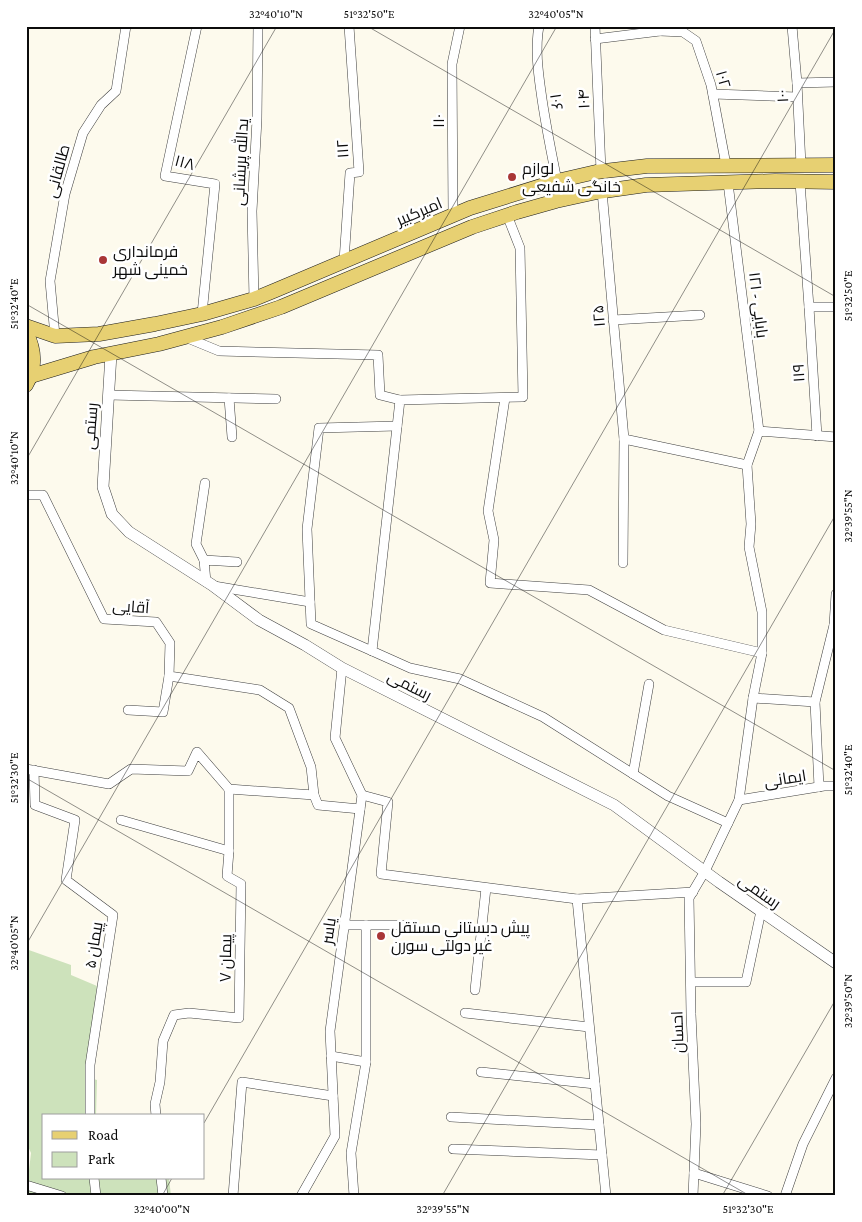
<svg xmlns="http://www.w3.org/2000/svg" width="862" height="1222" viewBox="0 0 862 1222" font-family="'Crimson Pro',Cairo,serif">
<rect width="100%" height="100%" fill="#fdfaed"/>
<path fill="#cde2bb" d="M 26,949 L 71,965 L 71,975 L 97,986 L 87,1077 L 97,1080 L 96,1116 L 44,1116 L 44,1178 L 169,1178 L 171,1196 L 26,1196 L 31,1153 L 26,1142 Z"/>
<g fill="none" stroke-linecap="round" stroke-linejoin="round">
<defs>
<g id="minor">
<path d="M 197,26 L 165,176 L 215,184 L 202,314"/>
<path d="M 539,26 C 535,48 538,71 541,92 C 545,122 551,151 557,181"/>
<path d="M 595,26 L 601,171"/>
<path d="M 659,26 L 660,31 L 683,32 L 696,41 L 711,85 L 726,165"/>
<path d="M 792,26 L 797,83 L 801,165"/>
<path d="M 595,39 L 660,31"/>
<path d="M 797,83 L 836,82"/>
<path d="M 713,94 L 797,97"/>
<path d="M 800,182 L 809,307"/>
<path d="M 728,183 L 759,431"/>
<path d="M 602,191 L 624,439 L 747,465"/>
<path d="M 453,215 L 452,64 L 460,26"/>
<path d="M 507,215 L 520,248 L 523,397 L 400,400 L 372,651 L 410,668 L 460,679 L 543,717 L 668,796 L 728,823"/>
<path d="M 344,261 L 350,173 L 359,172 L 349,26"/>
<path d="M 254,299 L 252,211 L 257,119 L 258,26"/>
<path d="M 613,320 L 700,315"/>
<path d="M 55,336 L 50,281 L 65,194 L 83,133 L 101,105 L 116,91 L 126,26"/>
<path d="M 185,337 L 219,351 L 378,355 L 380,395 L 400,400"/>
<path d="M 109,395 L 276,399"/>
<path d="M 229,398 L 232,437"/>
<path d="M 505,398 L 488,511 L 494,540 L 490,583 L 589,590 L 664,630 L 762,653"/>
<path d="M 817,436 L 809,307 L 836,307"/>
<path d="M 26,495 L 43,495 L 104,619 L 156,622 L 170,643 L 169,676 L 260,690 L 289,708 L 311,767 L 314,795 L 318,805 L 360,809"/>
<path d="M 204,560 L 196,544 L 205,483"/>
<path d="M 623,563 L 624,439"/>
<path d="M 206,582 L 204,560 L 237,562"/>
<path d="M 214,586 L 310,602"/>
<path d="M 836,594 L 834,625 L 836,625"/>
<path d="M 372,651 L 311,624 L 307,529 L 319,428 L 397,426"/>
<path d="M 753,698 L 815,702"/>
<path d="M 128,710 L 163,712 L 169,676"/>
<path d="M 26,769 L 109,784 L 131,769 L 188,771 L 197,752 L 229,789 L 314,795"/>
<path d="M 34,770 L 35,805 L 75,820 L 66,880 L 113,915 L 90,1065 L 90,1116"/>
<path d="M 633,774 L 649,684"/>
<path d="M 819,787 L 815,702 L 834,625"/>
<path d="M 362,795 L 388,802 L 381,874 L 577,899"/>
<path d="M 739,800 L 824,786 L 836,786"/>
<path d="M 121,820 L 229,851 L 227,876 L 241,884 L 239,1018 L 189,1013 L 174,1015 L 163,1041 L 160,1082 L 155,1104 L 156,1116"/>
<path d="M 229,851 L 229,789"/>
<path d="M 344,925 L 403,925"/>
<path d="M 366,925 L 366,1062"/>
<path d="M 691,982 L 746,982 L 761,911"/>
<path d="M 475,990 L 486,888"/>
<path d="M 465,1013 L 589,1027"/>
<path d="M 331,1056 L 366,1062 L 351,1153 L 354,1196"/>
<path d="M 481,1072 L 595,1084"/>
<path d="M 451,1117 L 599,1125"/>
<path d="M 453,1149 L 602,1155"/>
<path d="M 694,1173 L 768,1196"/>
<path d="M 94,1178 L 96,1196"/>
<path d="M 161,1178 L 163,1196"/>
<path d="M 26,1185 L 62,1196"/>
<path d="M 233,1196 L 242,1082 L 333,1096"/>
<path d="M 301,1196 L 335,1136 L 330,1031 L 362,795 L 335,738 L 342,668"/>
<path d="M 606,1196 L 577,899 L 693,892"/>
<path d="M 693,1196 L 696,1124 L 691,1014 L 689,898 L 705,871 L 739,800 L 753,698 L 762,653 L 762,612 L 749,547 L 751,524 L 747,465 L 759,431 L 836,437"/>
<path d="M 785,1196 L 803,1144 L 836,1078"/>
</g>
<path id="tertiary" d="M 111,354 L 103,487 L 112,514 L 129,532 L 212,585 L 259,620 L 305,645 L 342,668 L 614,805 L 719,882 L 836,963"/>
<g id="primary">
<path d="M 26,326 L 55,336 L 99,334 L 155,324 L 202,314 L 254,299 L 276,290 L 470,208 L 557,181 L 596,172 L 647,166 L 836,165"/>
<path d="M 26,332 C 35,350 36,368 26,385"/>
<path d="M 31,376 L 94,357 L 159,344 L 222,327 L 281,307 L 472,227 L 517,212 L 556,201 L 597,192 L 646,185 L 775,181 L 836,182"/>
</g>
</defs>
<use href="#minor" stroke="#3f3f3f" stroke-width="10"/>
<use href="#tertiary" stroke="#3f3f3f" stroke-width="12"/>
<use href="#primary" stroke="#1d1d1d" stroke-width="15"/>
<use href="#minor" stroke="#fff" stroke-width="9"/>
<use href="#tertiary" stroke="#fff" stroke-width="11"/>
<use href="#primary" stroke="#e7d072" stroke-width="14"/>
</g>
<path fill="none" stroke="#0c0c0c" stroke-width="1" stroke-opacity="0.45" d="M 367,26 L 836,297M 26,304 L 836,771M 26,460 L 277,26M 26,778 L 750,1196M 26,945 L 557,26M 204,1123 L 836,28M 162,1196 L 172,1178M 442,1196 L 836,514M 722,1196 L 836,999"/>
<g fill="#a93636" stroke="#fff" stroke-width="2">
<circle cx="512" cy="177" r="5"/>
<circle cx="103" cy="260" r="5"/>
<circle cx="381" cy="936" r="5"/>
</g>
<g text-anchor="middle" stroke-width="5" stroke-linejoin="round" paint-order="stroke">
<g font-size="16" fill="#0c0c0c" stroke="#fff">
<text transform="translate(724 79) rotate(74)" y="6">۱۰۲</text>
<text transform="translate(782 96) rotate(-93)" y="6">۱۰۰</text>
<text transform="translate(583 99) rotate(-93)" y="6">۱۰۴</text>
<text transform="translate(557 102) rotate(82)" y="6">۱۰۶</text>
<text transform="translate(438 121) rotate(-90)" y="6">۱۱۰</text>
<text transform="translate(342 149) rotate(-94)" y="6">۱۱۲</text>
<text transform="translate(185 162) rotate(15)" y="6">۱۱۸</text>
<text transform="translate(240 162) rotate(-87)" y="6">یدالله پریشانی</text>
<text transform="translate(57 171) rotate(-75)" y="6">طالقانی</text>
<text transform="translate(419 211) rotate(-23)" y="6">امیرکبیر</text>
<text transform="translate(759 305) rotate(83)" y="6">بابایی - ۱۲۱</text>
<text transform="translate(598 316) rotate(-95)" y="6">۱۲۵</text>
<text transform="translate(798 373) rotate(-94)" y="6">۱۱۹</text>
<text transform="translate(90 426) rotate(-86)" y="6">رستمی</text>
<text transform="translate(131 606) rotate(4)" y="6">آقایی</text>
<text transform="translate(410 685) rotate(27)" y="6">رستمی</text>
<text transform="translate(785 778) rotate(-9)" y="6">ایمانی</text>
<text transform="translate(760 891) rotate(35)" y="6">رستمی</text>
<text transform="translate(328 931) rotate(-82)" y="6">یاسر</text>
<text transform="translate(93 945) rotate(-81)" y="6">پیمان ۵</text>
<text transform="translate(225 958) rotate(-89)" y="6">پیمان ۷</text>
<text transform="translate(677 1032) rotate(-92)" y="6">احسان</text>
</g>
<g font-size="16" fill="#0c0c0c" stroke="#fff" text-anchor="start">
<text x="522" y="174">لوازم<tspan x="522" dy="18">خانگی شفیعی</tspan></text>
<text x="113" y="257">فرمانداری<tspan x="113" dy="18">خمینی شهر</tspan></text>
<text x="391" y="933">پیش دبستانی مستقل<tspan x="391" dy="18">غیر دولتی سورن</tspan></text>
</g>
</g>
<rect width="862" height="1222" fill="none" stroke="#ffffff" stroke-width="55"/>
<rect x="42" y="1114" width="162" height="65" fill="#ffffff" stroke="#9e9e9e"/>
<rect x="52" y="1131" width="25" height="8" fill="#e7d072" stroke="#9e9e9e"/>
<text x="88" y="1140" font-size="15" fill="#0c0c0c">Road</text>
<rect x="52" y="1152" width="25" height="15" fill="#cde2bb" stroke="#9e9e9e"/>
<text x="88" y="1164" font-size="15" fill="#0c0c0c">Park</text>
<rect x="28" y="28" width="806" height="1166" fill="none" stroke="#0c0c0c" stroke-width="2"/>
<g font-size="12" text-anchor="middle" fill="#0c0c0c">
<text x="276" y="18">32°40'10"N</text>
<text x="369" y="18">51°32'50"E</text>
<text x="556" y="18">32°40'05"N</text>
<text transform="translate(848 296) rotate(-90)" y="4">51°32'50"E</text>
<text transform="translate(14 304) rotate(-90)" y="4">51°32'40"E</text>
<text transform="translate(14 458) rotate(-90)" y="4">32°40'10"N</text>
<text transform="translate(848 516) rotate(-90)" y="4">32°39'55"N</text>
<text transform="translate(848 770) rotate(-90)" y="4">51°32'40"E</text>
<text transform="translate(14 778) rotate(-90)" y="4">51°32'30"E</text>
<text transform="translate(14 943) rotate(-90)" y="4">32°40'05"N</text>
<text transform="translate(848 1001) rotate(-90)" y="4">32°39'50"N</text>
<text x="162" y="1213">32°40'00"N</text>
<text x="443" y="1213">32°39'55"N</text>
<text x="748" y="1213">51°32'30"E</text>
</g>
</svg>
